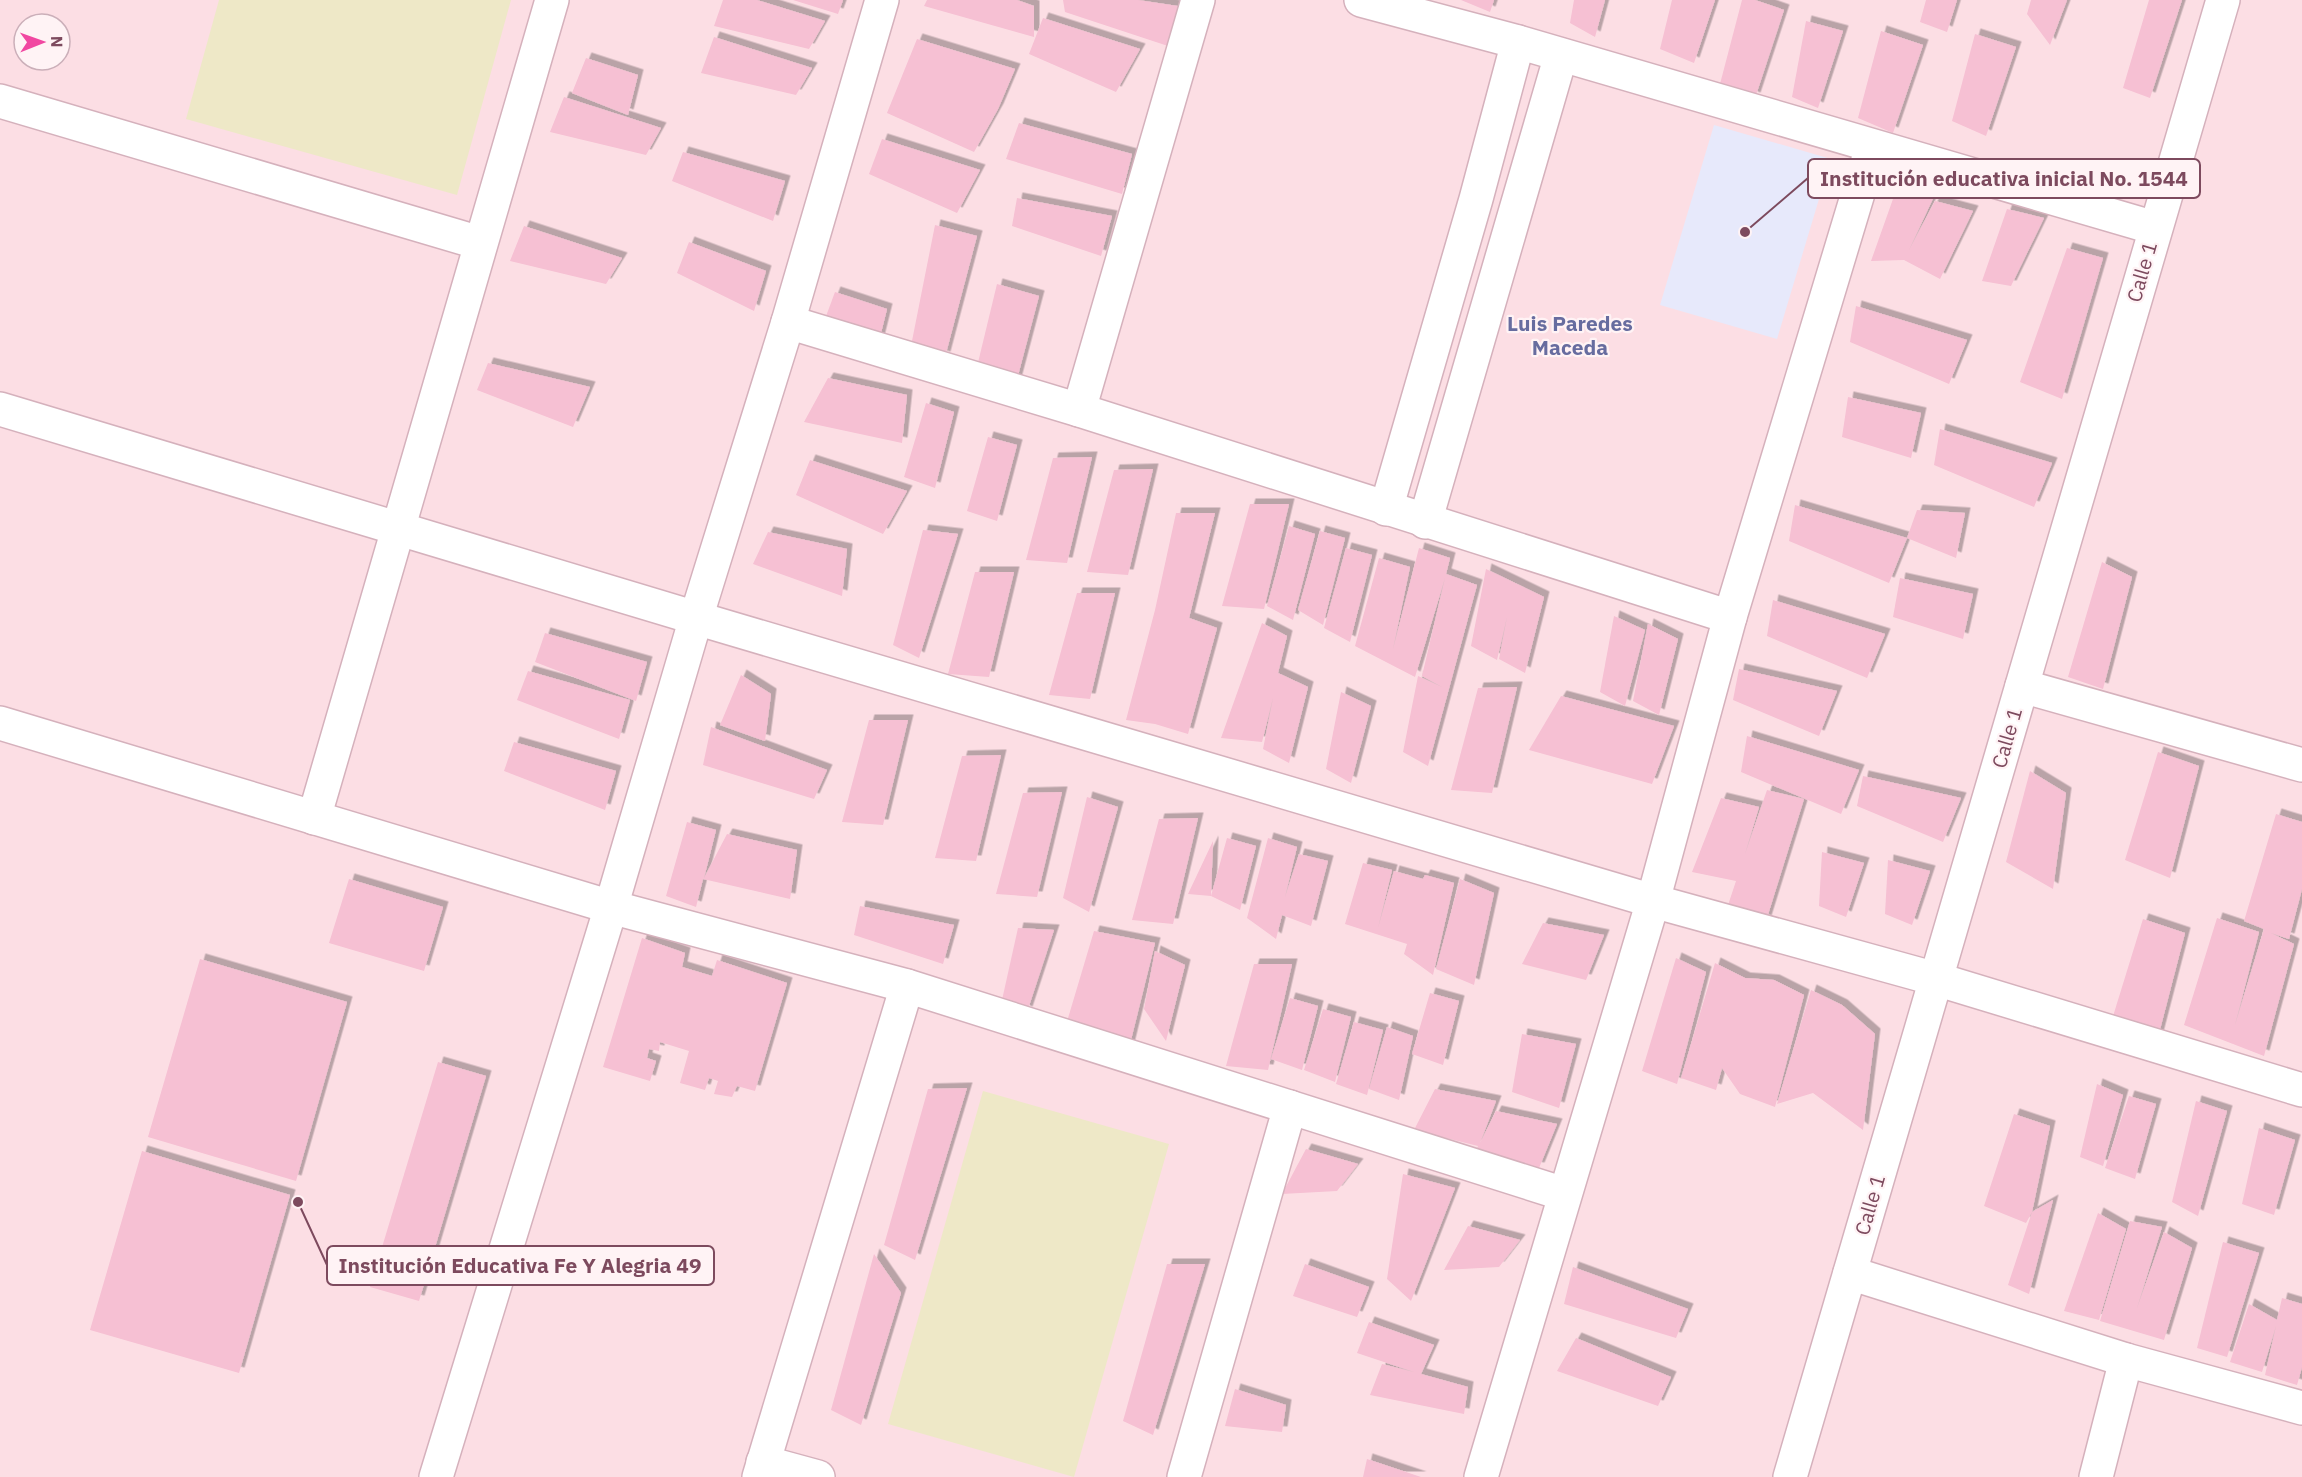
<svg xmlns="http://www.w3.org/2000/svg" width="2302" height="1477" viewBox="0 0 2302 1477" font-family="'IBM Plex Sans',sans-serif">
<defs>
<filter id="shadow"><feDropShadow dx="5.5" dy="-5.5" stdDeviation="0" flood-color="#0004"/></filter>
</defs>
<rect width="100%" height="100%" fill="#feebee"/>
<path fill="#fcdee4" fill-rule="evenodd" d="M 0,0 L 2302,0 L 2302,1477 L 0,1477 ZM 24,24 L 60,24 L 60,60 L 24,60 Z"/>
<path fill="#e7e9fb" d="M 1714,125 L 1831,159 L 1777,339 L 1660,305 Z"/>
<g fill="#eee8c7">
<path d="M 219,0 L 511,0 L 457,195 L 186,119 Z"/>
<path d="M 983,1091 L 1169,1144 L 1074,1477 L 888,1424 Z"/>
</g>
<g fill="#f6c0d3" filter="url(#shadow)">
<path d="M 723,0 L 757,0 L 825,21 L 809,49 L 714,26 Z"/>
<path d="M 793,0 L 843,0 L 838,14 Z"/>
<path d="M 927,0 L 1017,0 L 1034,6 L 1034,37 L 924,6 Z"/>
<path d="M 1063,0 L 1138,0 L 1191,8 L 1174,48 L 1065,12 Z"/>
<path d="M 1461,0 L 1494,0 L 1490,12 Z"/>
<path d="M 1574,0 L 1605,0 L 1595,37 L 1570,23 Z"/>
<path d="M 1672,0 L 1715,0 L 1694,63 L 1660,49 Z"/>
<path d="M 1742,0 L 1755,0 L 1784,10 L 1755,98 L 1720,84 Z"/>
<path d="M 1926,0 L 1957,0 L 1947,32 L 1920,22 Z"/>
<path d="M 2031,0 L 2067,0 L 2050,45 L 2027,14 Z"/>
<path d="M 2149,0 L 2182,0 L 2150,98 L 2123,88 Z"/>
<path d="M 1043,18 L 1140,49 L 1116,92 L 1029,54 Z"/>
<path d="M 1806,21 L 1843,31 L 1818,108 L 1792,97 Z"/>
<path d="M 1881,31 L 1923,45 L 1893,133 L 1858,118 Z"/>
<path d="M 1975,34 L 2016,47 L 1986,136 L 1952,121 Z"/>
<path d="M 714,37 L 812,68 L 796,95 L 701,73 Z"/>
<path d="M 917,39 L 1015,69 L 998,109 L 974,152 L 887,113 Z"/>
<path d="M 586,58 L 638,75 L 628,115 L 572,93 Z"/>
<path d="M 564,97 L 661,128 L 646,155 L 550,132 Z"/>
<path d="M 1019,123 L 1132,154 L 1122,194 L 1006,159 Z"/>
<path d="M 882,139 L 980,170 L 957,213 L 869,174 Z"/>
<path d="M 683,152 L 785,181 L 773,221 L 672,181 Z"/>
<path d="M 1899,182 L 1936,192 L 1909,250 L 1935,201 L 1973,211 L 1940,279 L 1904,260 L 1871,261 Z"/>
<path d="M 1017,198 L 1112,216 L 1101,256 L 1012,226 Z"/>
<path d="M 2007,209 L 2044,218 L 2011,286 L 1982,281 Z"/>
<path d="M 935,225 L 977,236 L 945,357 L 911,346 Z"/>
<path d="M 524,226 L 622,258 L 606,284 L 510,261 Z"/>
<path d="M 689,242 L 766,271 L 754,311 L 677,273 Z"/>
<path d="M 2067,248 L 2103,258 L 2062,399 L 2020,382 Z"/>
<path d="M 997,284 L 1039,296 L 1016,383 L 975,375 Z"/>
<path d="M 835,292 L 887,309 L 877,349 L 822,327 Z"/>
<path d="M 1856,306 L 1967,340 L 1949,384 L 1850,342 Z"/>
<path d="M 488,363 L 590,387 L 573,427 L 477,390 Z"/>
<path d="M 828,378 L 907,395 L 902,443 L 804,422 Z"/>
<path d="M 1848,397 L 1921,413 L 1911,458 L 1842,437 Z"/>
<path d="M 926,403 L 954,412 L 935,488 L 904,477 Z"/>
<path d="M 1940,429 L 2052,463 L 2034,507 L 1934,465 Z"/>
<path d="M 988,437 L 1017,445 L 997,521 L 967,511 Z"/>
<path d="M 1092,457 L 1067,563 L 1026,560 L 1053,458 Z"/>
<path d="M 810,460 L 907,491 L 883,534 L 796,495 Z"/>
<path d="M 1153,469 L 1128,575 L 1087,572 L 1114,470 Z"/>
<path d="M 1250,504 L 1289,504 L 1264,609 L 1222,606 Z"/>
<path d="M 1795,505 L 1907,538 L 1917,510 L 1965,513 L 1956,558 L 1907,538 L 1889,583 L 1789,541 Z"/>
<path d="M 1176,513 L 1215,513 L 1189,618 L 1217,628 L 1188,734 L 1155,724 L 1126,720 L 1155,610 Z"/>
<path d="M 1289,526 L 1315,534 L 1293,620 L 1267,606 Z"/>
<path d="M 923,530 L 958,534 L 919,658 L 893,645 Z"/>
<path d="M 1320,531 L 1345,538 L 1323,625 L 1298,610 Z"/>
<path d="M 768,532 L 847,549 L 842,596 L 753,564 Z"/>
<path d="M 1346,548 L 1372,555 L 1350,642 L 1324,628 Z"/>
<path d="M 1419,548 L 1450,558 L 1446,574 L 1477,585 L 1428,766 L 1403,752 L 1418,676 L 1442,687 L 1422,676 L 1445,578 L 1415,677 L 1355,646 L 1379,558 L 1410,567 L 1393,649 Z"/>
<path d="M 2102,562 L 2132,577 L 2103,689 L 2068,677 Z"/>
<path d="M 1486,569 L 1544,597 L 1525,673 L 1499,659 L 1507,617 L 1497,660 L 1471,646 Z"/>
<path d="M 975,572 L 1014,572 L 989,677 L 948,674 Z"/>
<path d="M 1900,578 L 1973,594 L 1963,639 L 1893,617 Z"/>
<path d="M 1077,593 L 1115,593 L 1090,699 L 1049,695 Z"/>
<path d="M 1773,600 L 1885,634 L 1867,678 L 1767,636 Z"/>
<path d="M 1614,616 L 1645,630 L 1625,706 L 1600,692 Z"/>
<path d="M 1262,623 L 1287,636 L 1278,673 L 1308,687 L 1289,763 L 1263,749 L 1273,698 L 1262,742 L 1221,738 Z"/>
<path d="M 1648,624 L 1678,639 L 1659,715 L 1633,701 Z"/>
<path d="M 545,633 L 647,662 L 636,701 L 535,662 Z"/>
<path d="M 1739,669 L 1837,691 L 1819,736 L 1733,700 Z"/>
<path d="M 528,671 L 630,700 L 619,739 L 517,700 Z"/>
<path d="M 741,675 L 771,694 L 765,741 L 720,725 Z"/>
<path d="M 1517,687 L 1492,793 L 1451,790 L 1478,688 Z"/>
<path d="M 1341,692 L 1371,706 L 1351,783 L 1326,769 Z"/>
<path d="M 1561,696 L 1674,726 L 1652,784 L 1529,750 Z"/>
<path d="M 869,720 L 908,720 L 883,825 L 842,822 Z"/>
<path d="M 711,727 L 827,770 L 814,799 L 703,765 Z"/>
<path d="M 1747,736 L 1859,770 L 1841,814 L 1741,772 Z"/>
<path d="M 514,742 L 616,771 L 605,810 L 504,771 Z"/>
<path d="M 2158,752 L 2199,766 L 2170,878 L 2125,860 Z"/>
<path d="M 1001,755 L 976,861 L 935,858 L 962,756 Z"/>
<path d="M 2030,771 L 2066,793 L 2053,889 L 2006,862 Z"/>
<path d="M 1863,776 L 1961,798 L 1943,842 L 1857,806 Z"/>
<path d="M 1767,790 L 1804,799 L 1766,921 L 1728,905 L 1736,881 L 1692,872 L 1721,798 L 1759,807 L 1745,854 Z"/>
<path d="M 1062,792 L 1037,897 L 996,894 L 1023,793 Z"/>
<path d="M 1087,797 L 1118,807 L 1089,912 L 1063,898 Z"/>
<path d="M 2276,814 L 2302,822 L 2302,889 L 2289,939 L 2271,933 L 2294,944 L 2264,1056 L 2184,1025 L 2217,918 L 2259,932 L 2235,1025 L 2264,929 L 2244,921 Z"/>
<path d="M 1198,818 L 1173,924 L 1132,920 L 1159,819 Z"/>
<path d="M 687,822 L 716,830 L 704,878 L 727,834 L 797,850 L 790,899 L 703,879 L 696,907 L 666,896 Z"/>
<path d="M 1227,838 L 1256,846 L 1240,910 L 1211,896 L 1188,894 L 1213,841 L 1211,896 Z"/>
<path d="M 1268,838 L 1297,847 L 1285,897 L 1299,854 L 1328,861 L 1311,926 L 1282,915 L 1276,939 L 1247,918 Z"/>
<path d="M 1822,852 L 1864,863 L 1846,917 L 1819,906 Z"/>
<path d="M 1888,860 L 1930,871 L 1912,925 L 1885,914 Z"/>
<path d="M 1363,863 L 1392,870 L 1378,928 L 1394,871 L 1423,879 L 1425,875 L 1454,883 L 1433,975 L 1404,954 L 1407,944 L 1345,924 Z"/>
<path d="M 349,879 L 443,907 L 424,971 L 329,943 Z"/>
<path d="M 1460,879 L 1494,893 L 1474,985 L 1436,969 Z"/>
<path d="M 860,906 L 954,925 L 943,964 L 854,935 Z"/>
<path d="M 2143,919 L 2185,933 L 2156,1045 L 2110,1026 Z"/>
<path d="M 1543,923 L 1604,935 L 1586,980 L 1522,964 Z"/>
<path d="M 1018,928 L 1054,930 L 1027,1012 L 1002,1000 Z"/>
<path d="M 1094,931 L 1155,943 L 1129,1048 L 1063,1035 Z"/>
<path d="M 642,938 L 685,953 L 682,967 L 712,976 L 717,960 L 787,983 L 755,1091 L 737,1086 L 732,1097 L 714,1094 L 718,1081 L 709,1078 L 705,1090 L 680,1083 L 689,1051 L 660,1042 L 659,1051 L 649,1049 L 647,1058 L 656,1061 L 650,1081 L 603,1067 Z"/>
<path d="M 1155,951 L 1185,965 L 1166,1041 L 1144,1009 Z"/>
<path d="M 1676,958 L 1706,972 L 1677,1084 L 1642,1071 Z"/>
<path d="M 200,959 L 347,1002 L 296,1181 L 148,1137 Z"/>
<path d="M 1715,963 L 1745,978 L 1774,980 L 1804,995 L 1775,1107 L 1740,1094 L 1722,1068 L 1716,1090 L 1681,1078 Z"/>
<path d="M 1254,964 L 1292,964 L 1268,1070 L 1226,1066 Z"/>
<path d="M 1811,990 L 1842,1005 L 1875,1034 L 1863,1130 L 1813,1093 L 1777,1104 Z"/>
<path d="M 1430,993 L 1459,1001 L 1443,1065 L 1412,1054 Z"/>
<path d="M 1290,998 L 1318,1006 L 1302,1070 L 1271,1059 Z"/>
<path d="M 1323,1009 L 1351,1017 L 1335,1082 L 1304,1070 Z"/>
<path d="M 1354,1022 L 1383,1030 L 1367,1095 L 1336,1084 Z"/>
<path d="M 1387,1027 L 1413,1036 L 1399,1100 L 1369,1089 Z"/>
<path d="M 1522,1034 L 1576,1044 L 1559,1108 L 1512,1092 Z"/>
<path d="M 438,1062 L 486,1076 L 419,1301 L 370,1287 Z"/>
<path d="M 2097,1084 L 2123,1095 L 2103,1166 L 2080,1157 Z"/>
<path d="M 967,1088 L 915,1260 L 884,1245 L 928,1089 Z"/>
<path d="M 1435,1089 L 1496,1101 L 1480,1143 L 1496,1111 L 1557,1124 L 1539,1168 L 1475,1153 L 1478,1146 L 1414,1130 Z"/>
<path d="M 2129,1096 L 2156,1104 L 2135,1179 L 2105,1168 Z"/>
<path d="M 2196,1101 L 2227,1111 L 2198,1216 L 2172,1202 Z"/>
<path d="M 2014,1114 L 2050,1126 L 2032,1212 L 2053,1200 L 2029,1294 L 2008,1285 L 2032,1212 L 2026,1223 L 1984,1206 Z"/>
<path d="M 2259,1128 L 2295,1140 L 2274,1215 L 2242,1204 Z"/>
<path d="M 1306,1149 L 1358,1164 L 1337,1191 L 1282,1194 Z"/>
<path d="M 142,1151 L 290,1195 L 239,1373 L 90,1330 Z"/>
<path d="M 1403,1174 L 1455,1188 L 1411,1301 L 1387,1279 Z"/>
<path d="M 2098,1213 L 2126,1229 L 2099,1320 L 2064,1311 Z"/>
<path d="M 2130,1221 L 2162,1227 L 2137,1308 L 2164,1232 L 2192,1248 L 2164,1340 L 2100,1321 Z"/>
<path d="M 1468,1226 L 1520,1240 L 1499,1267 L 1444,1270 Z"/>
<path d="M 2223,1242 L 2259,1253 L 2227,1357 L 2197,1348 Z"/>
<path d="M 874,1254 L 901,1293 L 861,1425 L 831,1410 Z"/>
<path d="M 1167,1264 L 1205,1264 L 1153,1435 L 1123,1421 Z"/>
<path d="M 1305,1264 L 1369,1287 L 1357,1317 L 1293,1296 Z"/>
<path d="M 1573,1267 L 1688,1309 L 1676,1338 L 1564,1304 Z"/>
<path d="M 2282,1298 L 2302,1304 L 2302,1367 L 2297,1385 L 2265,1375 L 2276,1326 L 2262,1372 L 2230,1362 L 2249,1304 L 2277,1320 Z"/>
<path d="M 1369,1322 L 1434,1345 L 1421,1374 L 1468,1387 L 1464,1414 L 1370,1395 L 1382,1364 L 1414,1372 L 1357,1353 Z"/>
<path d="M 1576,1338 L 1671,1377 L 1658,1406 L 1557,1371 Z"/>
<path d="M 1235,1389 L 1286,1405 L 1282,1432 L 1225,1426 Z"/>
<path d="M 1367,1459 L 1421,1477 L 1363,1477 Z"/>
</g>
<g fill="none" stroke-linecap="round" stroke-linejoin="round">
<defs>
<g id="minor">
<path d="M 1361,0 L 1518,42 L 2155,228"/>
<path d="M 0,101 L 480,243"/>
<path d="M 788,322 L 1079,410 L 1730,617"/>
<path d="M 0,409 L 696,618 L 1653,901 L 1936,979 L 2302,1090"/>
<path d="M 1079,410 L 1198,0"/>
<path d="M 1386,509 L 1476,199 L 1518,42"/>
<path d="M 1425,522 L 1561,55"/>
<path d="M 2022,686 L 2302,765"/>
<path d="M 0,723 L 611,907 L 907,986 L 1564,1194"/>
<path d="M 314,818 L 552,0"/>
<path d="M 1850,1273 L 2126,1360 L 2302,1408"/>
<path d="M 763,1462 L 818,1477"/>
<path d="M 436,1477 L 611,907 L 696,618 L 788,322 L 882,0"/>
<path d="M 759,1477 L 907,986"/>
<path d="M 1184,1477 L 1290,1107"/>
<path d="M 1481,1477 L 1653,901 L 1730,617 L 1872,147"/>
<path d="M 1790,1477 L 2223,0"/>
<path d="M 2096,1477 L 2126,1360"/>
</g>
</defs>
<use href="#minor" stroke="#d5b1bc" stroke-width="36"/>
<use href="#minor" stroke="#fff" stroke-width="33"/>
</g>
<g text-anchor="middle" stroke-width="4.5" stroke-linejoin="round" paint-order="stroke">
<g font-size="20" fill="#7d4a5e" stroke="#fff3f5">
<text transform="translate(2142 272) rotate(-74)" y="7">Calle 1</text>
<text transform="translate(2007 738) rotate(-74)" y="7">Calle 1</text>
<text transform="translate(1870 1205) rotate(-74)" y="7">Calle 1</text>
</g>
<g font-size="21" font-weight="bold" fill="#676c9f" stroke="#fff3f5">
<text x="1570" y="331">Luis Paredes<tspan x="1570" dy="24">Maceda</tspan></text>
</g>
</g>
<path fill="none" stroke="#7d4a5e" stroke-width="2" d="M1745 232L1808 178M298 1202L327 1265"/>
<g fill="#7d4a5e" stroke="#fff3f5" stroke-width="2">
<circle cx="1745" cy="232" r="6"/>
<circle cx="298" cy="1202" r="6"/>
</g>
<g fill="#fff3f5" stroke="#7d4a5e" stroke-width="2">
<rect x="1808" y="159" width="392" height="39" rx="6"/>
<rect x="327" y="1246" width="387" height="39" rx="6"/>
</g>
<g font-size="21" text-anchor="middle" font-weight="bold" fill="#7d4a5e">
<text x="2004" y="186">Institución educativa inicial No. 1544</text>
<text x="520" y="1273">Institución Educativa Fe Y Alegria 49</text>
</g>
<g transform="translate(42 42) rotate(89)"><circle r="28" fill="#fff3f5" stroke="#cbafb9" stroke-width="1.5"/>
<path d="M0-4.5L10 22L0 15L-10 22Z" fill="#f147a1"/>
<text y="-9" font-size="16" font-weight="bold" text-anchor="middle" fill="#7d4a5e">N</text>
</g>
</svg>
